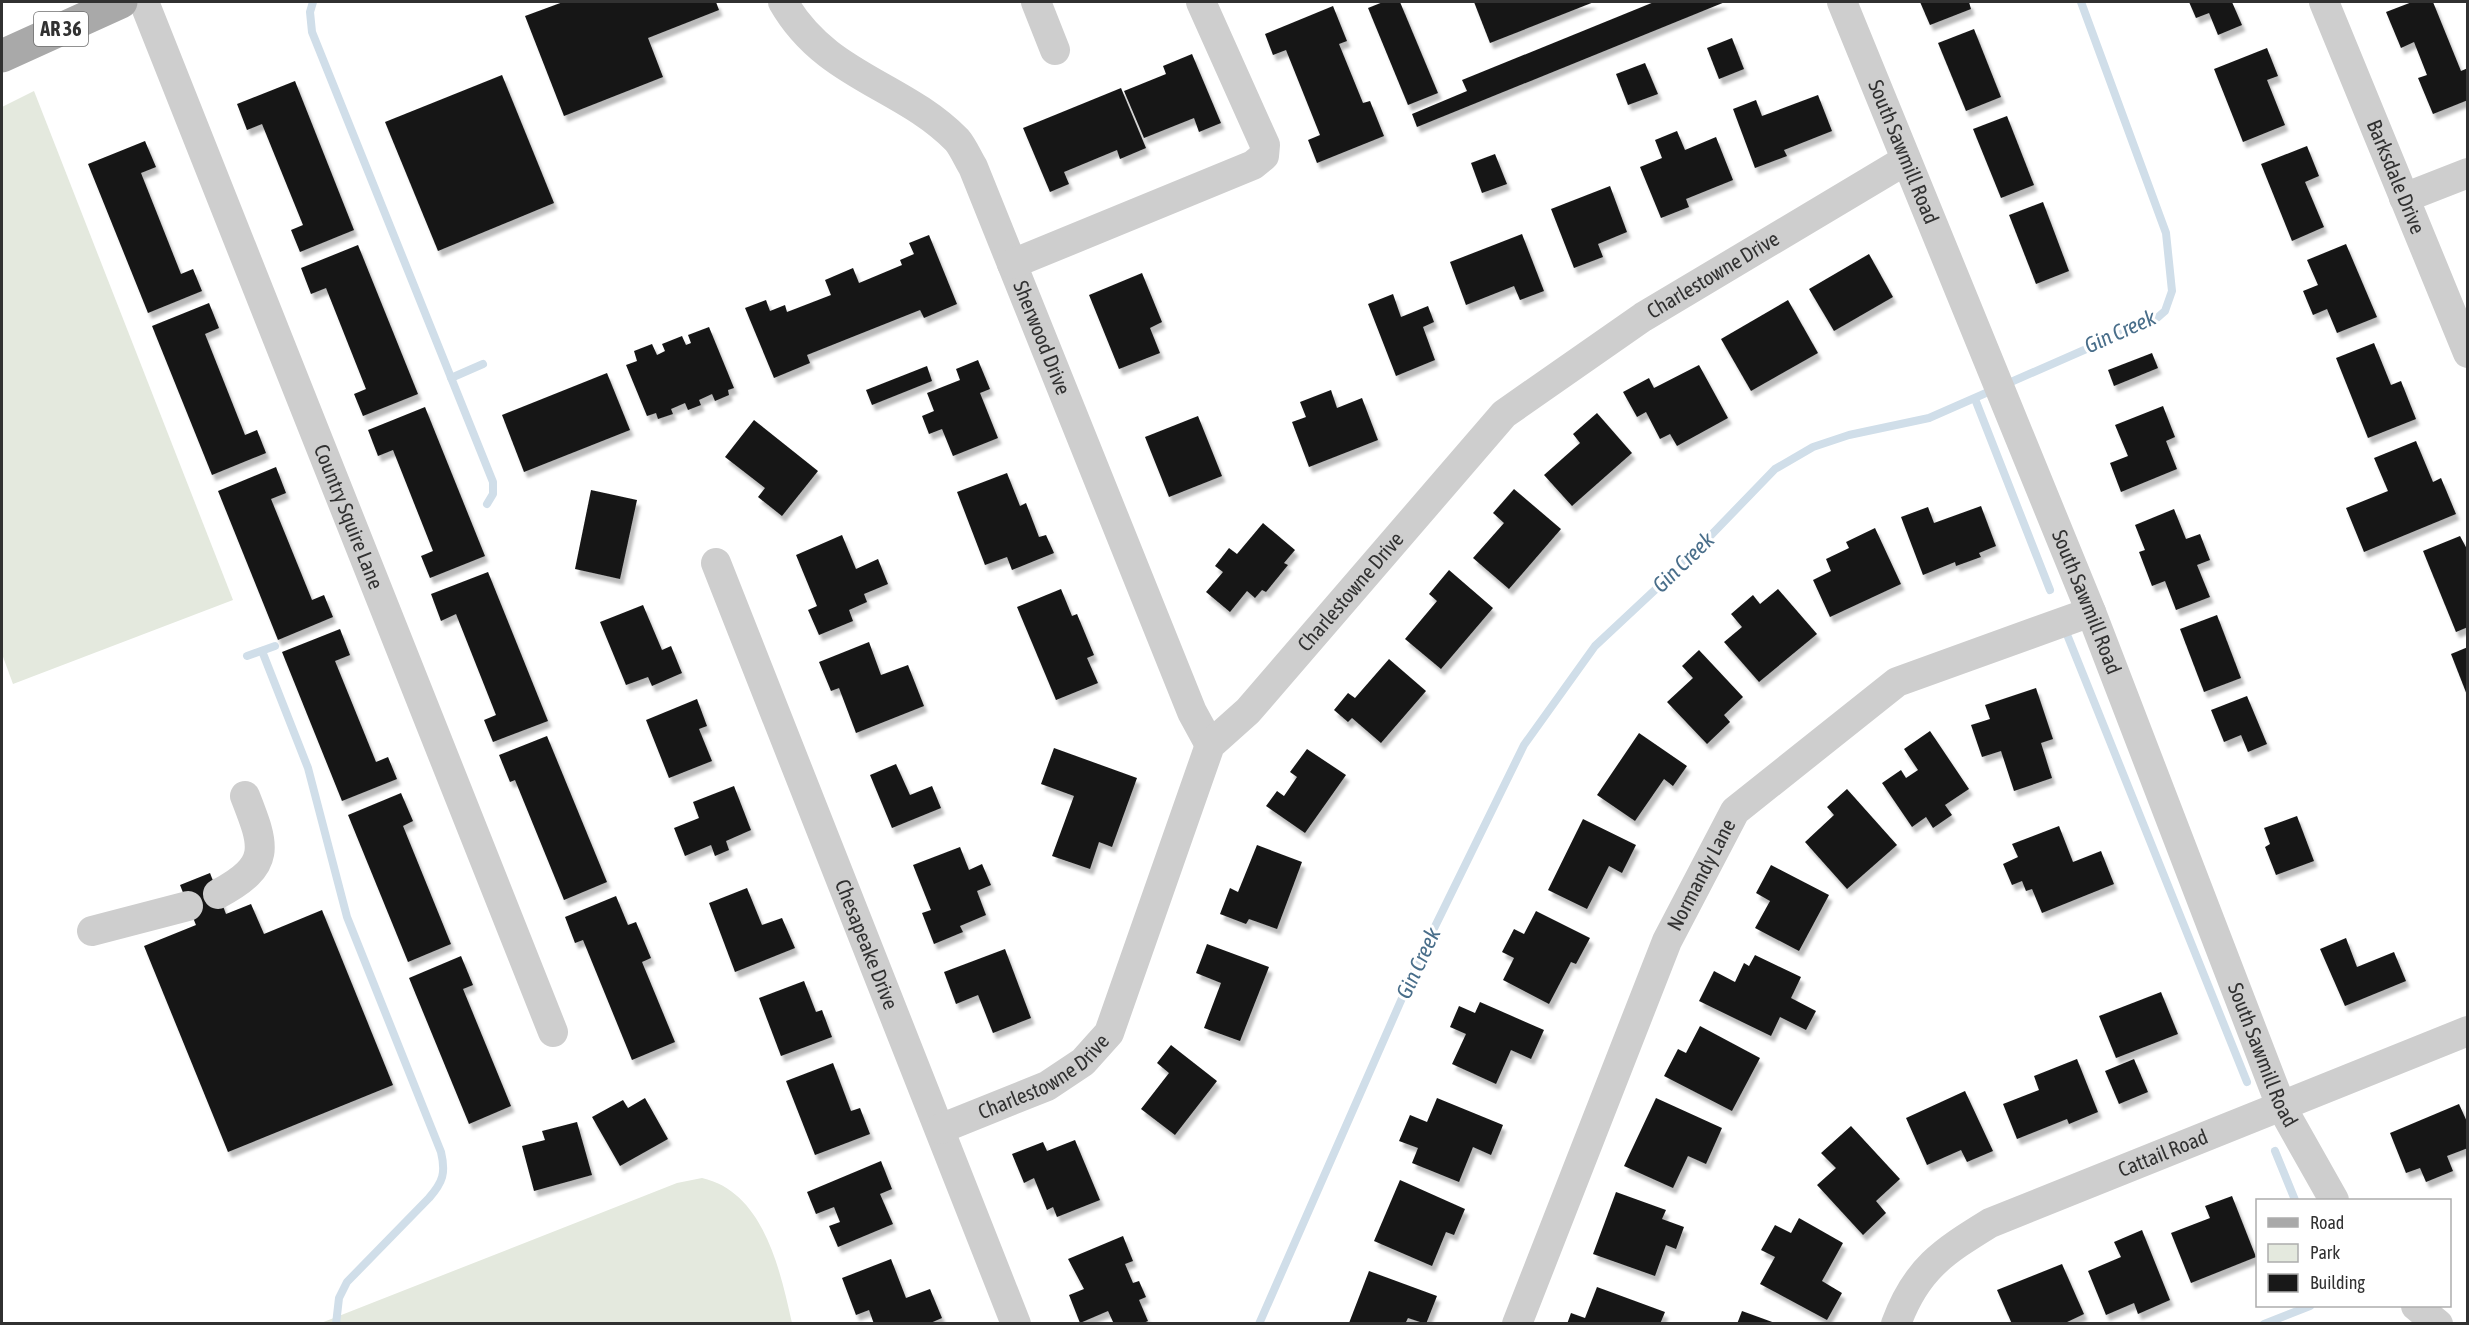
<svg xmlns="http://www.w3.org/2000/svg" width="2469" height="1325" viewBox="0 0 2469 1325" font-family="'Asap Condensed',sans-serif">
<defs>
<filter id="shadow"><feDropShadow dx="3.5" dy="6" stdDeviation="1.5" flood-color="#0004"/></filter>
</defs>
<rect width="100%" height="100%" fill="#fff"/>
<g fill="#e4e9de">
<path d="M 34,91 L 233,600 L 13,684 L 2,654 L 2,107 Z"/>
<path d="M 702,1178 C 764,1192 780,1270 792,1323 L 321,1323 L 677,1183 Z"/>
</g>
<g fill="none" stroke-linecap="round" stroke-linejoin="round">
<g stroke="#d0dee9" stroke-width="8">
<path d="M 313,2 L 310,12 L 312,32 L 493,482 L 493,494 L 487,504"/>
<path d="M 451,378 L 483,364"/>
<path d="M 1975,399 L 2050,590"/>
<path d="M 2068,637 L 2247,1082"/>
<path d="M 262,651 L 308,768 L 347,917 L 441,1152 C 446,1173 443,1182 429,1198 L 347,1282 L 339,1298 L 336,1324"/>
<path d="M 247,656 L 275,646"/>
<path d="M 2275,1151 L 2295,1200"/>
<path d="M 1259,1324 L 1421,955 L 1524,745 L 1595,646 L 1687,560 L 1775,469 L 1813,447 L 1849,435 L 1929,418 L 2157,318 L 2165,311 L 2172,291 L 2166,233 L 2081,2"/>
<path d="M 2264,1324 L 2310,1306"/>
</g>
</g>
<g fill="#181818" filter="url(#shadow)">
<path d="M 563,2 L 716,2 L 719,10 L 648,38 L 663,77 L 564,116 L 525,16 Z"/>
<path d="M 1383,2 L 1400,2 L 1438,93 L 1408,105 L 1368,8 Z"/>
<path d="M 1474,2 L 1594,2 L 1490,43 Z"/>
<path d="M 1654,2 L 1725,2 L 1417,127 L 1412,114 L 1467,91 L 1462,80 Z"/>
<path d="M 1920,2 L 1969,2 L 1971,9 L 1930,25 Z"/>
<path d="M 2189,2 L 2232,2 L 2242,25 L 2218,35 L 2209,13 L 2196,18 Z"/>
<path d="M 2412,2 L 2433,2 L 2461,71 L 2468,68 L 2468,100 L 2433,114 L 2418,78 L 2427,75 L 2414,42 L 2401,48 L 2386,12 Z"/>
<path d="M 1333,6 L 1347,41 L 1339,44 L 1363,103 L 1370,101 L 1384,136 L 1317,163 L 1308,140 L 1320,135 L 1286,50 L 1273,55 L 1265,34 Z"/>
<path d="M 1974,29 L 2001,97 L 1966,111 L 1938,43 Z"/>
<path d="M 1732,38 L 1744,69 L 1719,79 L 1707,48 Z"/>
<path d="M 2267,48 L 2278,76 L 2267,80 L 2285,125 L 2243,142 L 2214,69 Z"/>
<path d="M 1192,54 L 1221,123 L 1199,132 L 1194,118 L 1144,138 L 1124,91 L 1166,74 L 1163,66 Z"/>
<path d="M 1645,63 L 1658,94 L 1628,105 L 1616,74 Z"/>
<path d="M 502,75 L 554,203 L 438,251 L 385,122 Z"/>
<path d="M 295,81 L 354,230 L 300,252 L 291,230 L 303,225 L 262,124 L 247,130 L 237,104 Z"/>
<path d="M 1121,88 L 1146,148 L 1120,159 L 1117,150 L 1064,172 L 1069,184 L 1050,192 L 1023,128 Z"/>
<path d="M 1818,95 L 1832,131 L 1784,150 L 1787,156 L 1755,168 L 1733,109 L 1756,100 L 1762,116 Z"/>
<path d="M 2007,116 L 2034,185 L 2001,198 L 1973,129 Z"/>
<path d="M 1677,131 L 1685,150 L 1716,137 L 1733,180 L 1686,199 L 1689,207 L 1661,218 L 1640,167 L 1662,158 L 1655,140 Z"/>
<path d="M 145,141 L 156,167 L 141,173 L 181,274 L 193,269 L 202,291 L 148,313 L 88,164 Z"/>
<path d="M 2307,146 L 2319,176 L 2305,182 L 2324,227 L 2292,241 L 2261,164 Z"/>
<path d="M 1495,154 L 1507,184 L 1482,193 L 1471,163 Z"/>
<path d="M 1610,186 L 1627,232 L 1598,244 L 1603,257 L 1574,268 L 1551,209 Z"/>
<path d="M 2043,202 L 2069,271 L 2036,284 L 2009,215 Z"/>
<path d="M 1522,234 L 1544,291 L 1520,300 L 1514,286 L 1466,305 L 1450,262 Z"/>
<path d="M 929,235 L 957,304 L 924,318 L 920,310 L 807,355 L 810,363 L 774,378 L 745,308 L 766,300 L 770,311 L 785,305 L 787,312 L 831,295 L 825,280 L 853,268 L 859,283 L 902,265 L 900,260 L 914,254 L 909,243 Z"/>
<path d="M 2346,244 L 2377,317 L 2337,333 L 2327,309 L 2313,315 L 2303,291 L 2318,285 L 2307,260 Z"/>
<path d="M 358,245 L 418,394 L 363,416 L 354,394 L 366,389 L 326,288 L 311,294 L 301,268 Z"/>
<path d="M 1869,254 L 1893,297 L 1834,331 L 1809,289 Z"/>
<path d="M 1142,273 L 1162,322 L 1150,328 L 1160,353 L 1119,369 L 1089,295 Z"/>
<path d="M 1393,294 L 1401,317 L 1428,306 L 1434,322 L 1423,327 L 1435,360 L 1396,376 L 1368,304 Z"/>
<path d="M 1788,300 L 1818,353 L 1751,391 L 1721,339 Z"/>
<path d="M 209,303 L 219,328 L 205,334 L 245,435 L 257,430 L 266,453 L 212,475 L 152,326 Z"/>
<path d="M 709,327 L 734,388 L 728,390 L 729,395 L 715,401 L 712,394 L 699,400 L 701,405 L 688,410 L 685,403 L 671,409 L 673,414 L 658,419 L 656,413 L 647,416 L 626,365 L 637,361 L 634,351 L 652,344 L 657,355 L 665,351 L 662,344 L 682,336 L 686,345 L 691,343 L 688,335 Z"/>
<path d="M 2374,343 L 2391,385 L 2401,381 L 2416,419 L 2368,438 L 2336,358 Z"/>
<path d="M 2152,353 L 2158,368 L 2114,386 L 2108,370 Z"/>
<path d="M 978,360 L 990,389 L 980,393 L 998,438 L 953,456 L 942,429 L 929,434 L 922,416 L 934,411 L 927,393 L 960,380 L 956,369 Z"/>
<path d="M 1699,365 L 1728,418 L 1677,446 L 1670,434 L 1660,439 L 1646,412 L 1637,417 L 1623,392 L 1649,378 L 1654,388 Z"/>
<path d="M 927,366 L 932,381 L 872,405 L 866,390 Z"/>
<path d="M 607,373 L 630,430 L 524,472 L 502,415 Z"/>
<path d="M 1331,390 L 1337,408 L 1362,398 L 1378,440 L 1309,467 L 1292,422 L 1306,417 L 1300,402 Z"/>
<path d="M 2163,406 L 2175,437 L 2166,441 L 2177,469 L 2121,492 L 2110,463 L 2128,456 L 2115,425 Z"/>
<path d="M 425,407 L 485,556 L 430,578 L 421,556 L 433,551 L 393,450 L 378,456 L 368,430 Z"/>
<path d="M 1597,413 L 1632,453 L 1572,506 L 1544,475 L 1580,443 L 1573,434 Z"/>
<path d="M 1198,416 L 1222,476 L 1169,497 L 1145,437 Z"/>
<path d="M 754,420 L 818,471 L 782,516 L 758,497 L 765,488 L 725,457 Z"/>
<path d="M 2416,441 L 2433,482 L 2441,478 L 2456,514 L 2364,552 L 2346,508 L 2388,491 L 2374,458 Z"/>
<path d="M 276,467 L 286,493 L 271,499 L 312,600 L 324,595 L 333,617 L 278,640 L 218,491 Z"/>
<path d="M 1007,473 L 1020,506 L 1026,503 L 1039,537 L 1046,535 L 1054,553 L 1012,570 L 1007,557 L 985,565 L 957,492 Z"/>
<path d="M 1514,489 L 1561,529 L 1509,589 L 1473,558 L 1504,523 L 1493,513 Z"/>
<path d="M 591,490 L 637,500 L 620,579 L 575,569 Z"/>
<path d="M 1981,506 L 1996,546 L 1979,553 L 1981,557 L 1956,566 L 1955,562 L 1923,575 L 1901,517 L 1928,507 L 1934,523 Z"/>
<path d="M 2174,509 L 2186,539 L 2200,534 L 2210,560 L 2197,565 L 2210,597 L 2176,610 L 2165,581 L 2152,586 L 2139,552 L 2145,550 L 2135,525 Z"/>
<path d="M 1263,523 L 1295,550 L 1284,563 L 1288,565 L 1266,592 L 1262,590 L 1255,598 L 1247,591 L 1230,612 L 1206,592 L 1223,572 L 1215,566 L 1229,548 L 1237,554 Z"/>
<path d="M 1875,528 L 1901,584 L 1830,617 L 1813,580 L 1831,571 L 1826,559 L 1849,548 L 1846,542 Z"/>
<path d="M 842,535 L 856,569 L 878,559 L 888,584 L 864,594 L 867,602 L 849,610 L 853,621 L 819,635 L 808,610 L 817,606 L 796,555 Z"/>
<path d="M 2460,536 L 2468,551 L 2468,627 L 2456,632 L 2423,551 Z"/>
<path d="M 1449,570 L 1493,608 L 1441,669 L 1405,639 L 1437,601 L 1429,594 Z"/>
<path d="M 488,572 L 548,721 L 493,742 L 484,720 L 496,715 L 456,614 L 441,621 L 431,594 Z"/>
<path d="M 1061,589 L 1072,616 L 1077,614 L 1094,655 L 1087,658 L 1098,683 L 1056,700 L 1017,607 Z"/>
<path d="M 1778,589 L 1817,634 L 1759,682 L 1724,642 L 1742,627 L 1731,614 L 1753,595 L 1760,604 Z"/>
<path d="M 643,605 L 662,650 L 671,646 L 682,673 L 652,686 L 648,677 L 626,685 L 600,622 Z"/>
<path d="M 2217,615 L 2241,678 L 2204,692 L 2180,629 Z"/>
<path d="M 340,629 L 350,655 L 335,661 L 376,762 L 388,757 L 397,779 L 342,801 L 282,652 Z"/>
<path d="M 869,642 L 881,675 L 908,665 L 924,706 L 856,733 L 839,688 L 831,691 L 819,662 Z"/>
<path d="M 2468,647 L 2468,695 L 2467,695 L 2451,654 Z"/>
<path d="M 1699,650 L 1743,697 L 1724,715 L 1730,722 L 1707,744 L 1667,702 L 1693,678 L 1682,666 Z"/>
<path d="M 1389,659 L 1426,691 L 1381,743 L 1352,718 L 1348,722 L 1334,710 L 1348,693 L 1355,698 Z"/>
<path d="M 2036,688 L 2053,739 L 2041,743 L 2052,778 L 2014,791 L 2001,751 L 1982,757 L 1971,725 L 1990,719 L 1985,705 Z"/>
<path d="M 2247,696 L 2267,744 L 2248,752 L 2241,735 L 2224,742 L 2211,710 Z"/>
<path d="M 697,699 L 707,726 L 699,729 L 712,761 L 669,778 L 646,720 Z"/>
<path d="M 1930,731 L 1969,789 L 1945,805 L 1952,815 L 1933,828 L 1926,817 L 1912,827 L 1882,783 L 1901,770 L 1906,778 L 1918,770 L 1904,749 Z"/>
<path d="M 1639,733 L 1687,766 L 1673,786 L 1664,779 L 1635,821 L 1597,795 Z"/>
<path d="M 547,736 L 607,882 L 564,900 L 515,780 L 510,782 L 499,755 Z"/>
<path d="M 1054,748 L 1137,778 L 1112,847 L 1099,842 L 1090,869 L 1052,856 L 1074,796 L 1041,784 Z"/>
<path d="M 1307,749 L 1346,775 L 1305,833 L 1266,806 L 1277,791 L 1284,796 L 1297,777 L 1290,772 Z"/>
<path d="M 896,764 L 910,795 L 932,786 L 941,808 L 892,828 L 870,775 Z"/>
<path d="M 734,786 L 751,830 L 726,841 L 729,850 L 715,856 L 711,845 L 685,856 L 674,828 L 699,818 L 693,802 Z"/>
<path d="M 1847,789 L 1897,845 L 1847,889 L 1805,842 L 1834,815 L 1827,807 Z"/>
<path d="M 401,793 L 413,821 L 403,826 L 451,944 L 408,962 L 348,815 Z"/>
<path d="M 2297,816 L 2314,861 L 2276,875 L 2265,847 L 2270,844 L 2264,828 Z"/>
<path d="M 1583,819 L 1636,845 L 1622,873 L 1609,866 L 1587,909 L 1548,890 Z"/>
<path d="M 2059,826 L 2073,862 L 2101,851 L 2114,884 L 2042,913 L 2032,889 L 2026,891 L 2022,881 L 2012,885 L 2003,864 L 2018,857 L 2012,844 Z"/>
<path d="M 1257,845 L 1302,862 L 1277,929 L 1249,919 L 1246,924 L 1220,914 L 1230,888 L 1238,892 Z"/>
<path d="M 960,847 L 969,870 L 982,864 L 991,885 L 977,891 L 986,915 L 960,926 L 963,932 L 934,944 L 922,913 L 931,910 L 913,865 Z"/>
<path d="M 1771,865 L 1829,895 L 1799,951 L 1755,928 L 1770,901 L 1756,893 Z"/>
<path d="M 210,873 L 226,914 L 251,904 L 264,934 L 322,910 L 393,1085 L 228,1152 L 144,946 L 196,925 L 180,885 Z"/>
<path d="M 747,888 L 762,925 L 782,918 L 795,948 L 735,972 L 709,903 Z"/>
<path d="M 616,896 L 628,925 L 636,922 L 651,958 L 642,962 L 675,1042 L 632,1060 L 583,940 L 575,943 L 565,917 Z"/>
<path d="M 1536,911 L 1590,938 L 1576,964 L 1571,962 L 1549,1004 L 1503,980 L 1514,958 L 1502,952 L 1514,929 L 1524,934 Z"/>
<path d="M 2346,938 L 2357,967 L 2394,952 L 2406,981 L 2345,1006 L 2320,949 Z"/>
<path d="M 1207,944 L 1269,967 L 1240,1041 L 1204,1028 L 1221,983 L 1196,973 Z"/>
<path d="M 1005,949 L 1031,1018 L 993,1033 L 978,995 L 956,1004 L 944,972 Z"/>
<path d="M 1755,955 L 1801,977 L 1791,998 L 1816,1011 L 1806,1030 L 1780,1017 L 1771,1036 L 1699,1001 L 1714,971 L 1735,982 L 1744,963 L 1749,966 Z"/>
<path d="M 461,956 L 473,985 L 463,989 L 511,1106 L 469,1124 L 409,978 Z"/>
<path d="M 804,981 L 816,1012 L 822,1010 L 832,1037 L 781,1056 L 759,998 Z"/>
<path d="M 2161,992 L 2178,1034 L 2116,1058 L 2099,1016 Z"/>
<path d="M 1480,1002 L 1544,1030 L 1531,1059 L 1511,1050 L 1496,1084 L 1452,1064 L 1466,1034 L 1450,1027 L 1459,1006 L 1475,1013 Z"/>
<path d="M 1700,1026 L 1760,1058 L 1732,1111 L 1664,1076 L 1678,1049 L 1686,1053 Z"/>
<path d="M 1171,1045 L 1217,1081 L 1175,1135 L 1141,1109 L 1169,1073 L 1157,1063 Z"/>
<path d="M 2077,1059 L 2098,1112 L 2069,1124 L 2067,1119 L 2017,1139 L 2003,1104 L 2039,1090 L 2034,1076 Z"/>
<path d="M 2134,1059 L 2148,1092 L 2119,1104 L 2105,1071 Z"/>
<path d="M 833,1063 L 851,1111 L 860,1108 L 870,1134 L 815,1155 L 786,1081 Z"/>
<path d="M 1965,1091 L 1993,1151 L 1967,1162 L 1961,1150 L 1927,1165 L 1906,1118 Z"/>
<path d="M 645,1098 L 668,1139 L 620,1166 L 592,1117 L 623,1100 L 628,1108 Z"/>
<path d="M 1437,1098 L 1503,1125 L 1491,1155 L 1473,1147 L 1459,1182 L 1412,1163 L 1418,1148 L 1399,1141 L 1410,1115 L 1427,1122 Z"/>
<path d="M 1656,1098 L 1722,1128 L 1706,1164 L 1688,1156 L 1673,1188 L 1624,1166 Z"/>
<path d="M 2459,1104 L 2468,1124 L 2468,1148 L 2447,1156 L 2453,1171 L 2426,1182 L 2420,1168 L 2406,1173 L 2390,1133 Z"/>
<path d="M 577,1122 L 592,1175 L 534,1191 L 522,1146 L 545,1140 L 542,1131 Z"/>
<path d="M 1851,1126 L 1900,1179 L 1876,1201 L 1886,1213 L 1863,1235 L 1817,1185 L 1836,1168 L 1821,1153 Z"/>
<path d="M 1075,1140 L 1100,1200 L 1057,1217 L 1053,1207 L 1047,1210 L 1034,1178 L 1024,1183 L 1012,1154 L 1043,1142 L 1047,1151 Z"/>
<path d="M 881,1161 L 892,1189 L 880,1194 L 893,1224 L 838,1247 L 829,1226 L 840,1222 L 834,1207 L 816,1214 L 807,1192 Z"/>
<path d="M 1400,1180 L 1465,1209 L 1454,1235 L 1446,1232 L 1432,1266 L 1374,1241 Z"/>
<path d="M 1616,1192 L 1666,1210 L 1662,1219 L 1684,1227 L 1676,1249 L 1666,1245 L 1655,1276 L 1593,1254 Z"/>
<path d="M 2232,1196 L 2256,1257 L 2191,1283 L 2171,1233 L 2210,1218 L 2205,1206 Z"/>
<path d="M 1799,1218 L 1843,1243 L 1822,1281 L 1842,1293 L 1827,1320 L 1760,1284 L 1775,1257 L 1761,1250 L 1775,1225 L 1791,1233 Z"/>
<path d="M 2142,1230 L 2170,1300 L 2138,1314 L 2134,1303 L 2106,1315 L 2088,1271 L 2121,1257 L 2114,1242 Z"/>
<path d="M 1123,1236 L 1133,1261 L 1125,1264 L 1133,1283 L 1139,1281 L 1146,1297 L 1139,1300 L 1148,1321 L 1141,1324 L 1114,1324 L 1108,1311 L 1080,1323 L 1069,1295 L 1084,1289 L 1068,1259 Z"/>
<path d="M 891,1259 L 906,1298 L 930,1289 L 942,1318 L 928,1324 L 874,1324 L 869,1310 L 856,1315 L 842,1278 Z"/>
<path d="M 2062,1264 L 2084,1314 L 2063,1324 L 2012,1324 L 1997,1290 Z"/>
<path d="M 1369,1271 L 1437,1296 L 1426,1324 L 1408,1318 L 1405,1324 L 1349,1323 Z"/>
<path d="M 1597,1287 L 1665,1312 L 1660,1324 L 1567,1324 L 1571,1313 L 1585,1318 Z"/>
<path d="M 1742,1311 L 1775,1323 L 1775,1324 L 1737,1324 Z"/>
</g>
<g fill="none" stroke-linecap="round" stroke-linejoin="round">
<g stroke="#cecece" stroke-width="30">
<path id="s1" d="M 144,2 L 553,1032"/>
<path id="s2" d="M 783,2 C 826,77 902,84 957,140 C 963,147 968,159 973,167 L 1192,712 L 1210,745"/>
<path d="M 1036,2 L 1055,50"/>
<path id="s3" d="M 1842,2 L 2091,612 L 2281,1106 L 2334,1200"/>
<path id="s4" d="M 2324,2 L 2468,353"/>
<path d="M 2404,198 L 2468,173"/>
<path d="M 1012,264 L 1253,165 L 1264,156 L 1265,145 L 1201,2"/>
<path id="s5" d="M 716,563 L 1016,1324"/>
<path d="M 218,894 C 272,865 265,847 245,796"/>
<path d="M 92,931 L 188,906"/>
<path id="s6" d="M 940,1129 L 1047,1086 L 1083,1062 L 1109,1033 L 1210,745 L 1248,711 L 1504,414 L 1643,317 L 1906,160"/>
<path d="M 2416,1306 L 2438,1324"/>
<path id="s7" d="M 1517,1324 L 1667,941 L 1735,811 L 1897,682 L 2091,612"/>
<path id="s8" d="M 1896,1324 C 1916,1269 1943,1252 1990,1223 L 2468,1031"/>
</g>
<path stroke="#a9a9a9" stroke-width="33" d="M 2,56 L 121,2"/>
</g>
<g text-anchor="middle" stroke-width="6" stroke-linejoin="round" paint-order="stroke">
<rect fill="#fff" stroke="#6f6f6f" stroke-width="1.5" x="34" y="12" width="54" height="34" rx="4.5"/>
<g font-size="20" font-weight="bold" fill="#313131">
<text x="61" y="36">AR 36</text>
</g>
<g font-size="21" fill="#313131" stroke="#fff">
<text dy="7" stroke="none"><textPath href="#s3" startOffset="162">South Sawmill Road</textPath></text>
<text dy="7" stroke="none"><textPath href="#s4" startOffset="189">Barksdale Drive</textPath></text>
<text dy="7" stroke="none"><textPath href="#s6" startOffset="1197">Charlestowne Drive</textPath></text>
<text dy="7" stroke="none"><textPath href="#s2" startOffset="440">Sherwood Drive</textPath></text>
<text dy="7" stroke="none"><textPath href="#s1" startOffset="554">Country Squire Lane</textPath></text>
<text dy="7" stroke="none"><textPath href="#s6" startOffset="711">Charlestowne Drive</textPath></text>
<text dy="7" stroke="none"><textPath href="#s3" startOffset="648">South Sawmill Road</textPath></text>
<text dy="7" stroke="none"><textPath href="#s7" startOffset="486">Normandy Lane</textPath></text>
<text dy="7" stroke="none"><textPath href="#s5" startOffset="410">Chesapeake Drive</textPath></text>
<text dy="7" stroke="none"><textPath href="#s3" startOffset="1134">South Sawmill Road</textPath></text>
<text dy="7" stroke="none"><textPath href="#s6" startOffset="117">Charlestowne Drive</textPath></text>
<text dy="7" stroke="none"><textPath href="#s8" startOffset="328">Cattail Road</textPath></text>
</g>
<g font-size="22" font-style="italic" fill="#496e8a" stroke="#fff">
<text transform="translate(2120 331) rotate(-24)" y="8">Gin Creek</text>
<text transform="translate(1683 562) rotate(-44)" y="8">Gin Creek</text>
<text transform="translate(1418 963) rotate(-65)" y="8">Gin Creek</text>
</g>
</g>
<rect width="2469" height="1325" fill="none" stroke="#313131" stroke-width="6"/>
<rect x="2256" y="1199" width="195" height="108" fill="#ffffff" stroke="#adadad" stroke-width="1.5"/>
<rect x="2268" y="1218" width="30" height="9" fill="#a9a9a9" stroke="#adadad" stroke-width="1.5"/>
<text x="2310" y="1229" font-size="18" fill="#313131">Road</text>
<rect x="2268" y="1244" width="30" height="18" fill="#e4e9de" stroke="#adadad" stroke-width="1.5"/>
<text x="2310" y="1259" font-size="18" fill="#313131">Park</text>
<rect x="2268" y="1274" width="30" height="18" fill="#181818" stroke="#adadad" stroke-width="1.5"/>
<text x="2310" y="1289" font-size="18" fill="#313131">Building</text>
</svg>
